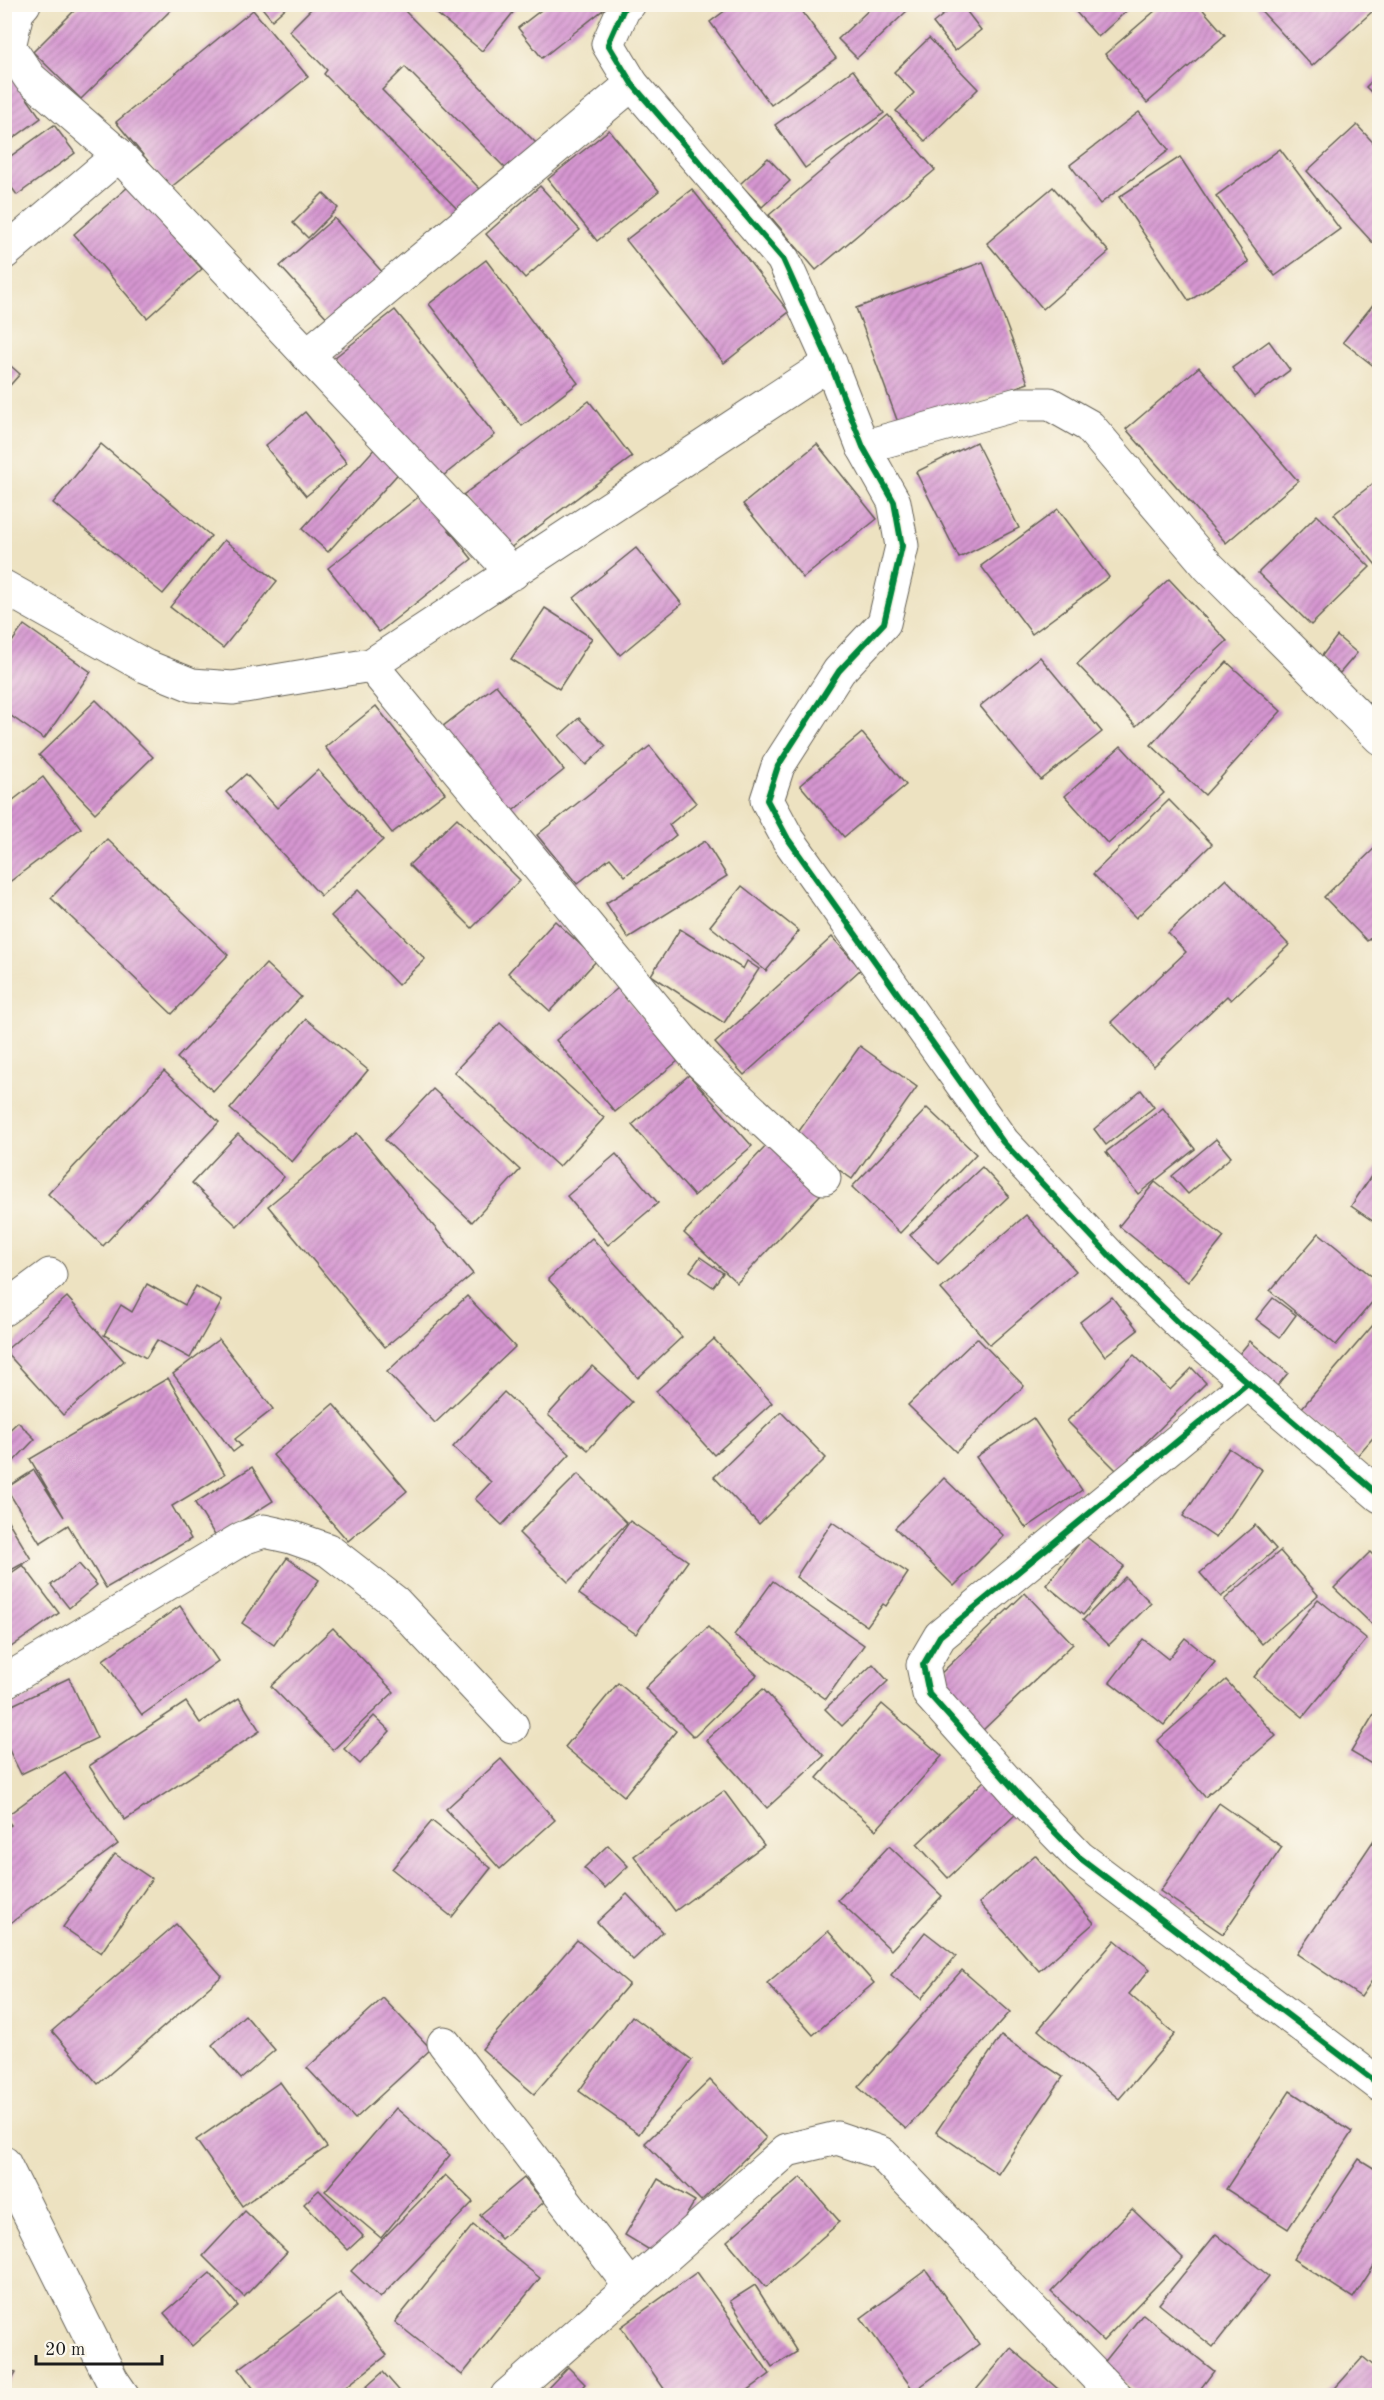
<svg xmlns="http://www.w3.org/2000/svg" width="1384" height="2400" viewBox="0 0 1384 2400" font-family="'Old Standard TT',serif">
<defs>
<pattern id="building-hatch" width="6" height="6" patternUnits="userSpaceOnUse" patternTransform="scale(1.5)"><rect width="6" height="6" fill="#d696d1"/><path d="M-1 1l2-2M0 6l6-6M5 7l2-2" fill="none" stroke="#ad7aa9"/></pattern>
</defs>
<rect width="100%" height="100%" fill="#fbf7ec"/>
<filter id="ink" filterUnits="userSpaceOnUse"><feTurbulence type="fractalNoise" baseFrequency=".0167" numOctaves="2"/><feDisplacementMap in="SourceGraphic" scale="12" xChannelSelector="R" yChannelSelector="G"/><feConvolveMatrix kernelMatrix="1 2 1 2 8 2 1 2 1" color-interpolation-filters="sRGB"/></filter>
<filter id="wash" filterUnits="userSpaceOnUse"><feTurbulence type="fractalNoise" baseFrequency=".008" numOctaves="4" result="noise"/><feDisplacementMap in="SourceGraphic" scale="24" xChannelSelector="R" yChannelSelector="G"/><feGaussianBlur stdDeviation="1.35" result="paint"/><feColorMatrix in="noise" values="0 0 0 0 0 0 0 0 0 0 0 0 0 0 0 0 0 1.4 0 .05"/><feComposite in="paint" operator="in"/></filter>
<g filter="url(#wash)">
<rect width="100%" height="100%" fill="#ede2c1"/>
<g id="blocks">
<g fill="url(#building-hatch)">
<path d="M 81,4 L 177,4 L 81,99 L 33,52 Z"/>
<path d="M 259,4 L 290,4 L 272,20 Z"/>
<path d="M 316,4 L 392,4 L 396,8 L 399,5 L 540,147 L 512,175 L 405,67 L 382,90 L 484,193 L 462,214 L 324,74 L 327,70 L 289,31 Z"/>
<path d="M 425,4 L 520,4 L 482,51 Z"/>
<path d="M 549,4 L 607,4 L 608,6 L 542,58 L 518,28 Z"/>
<path d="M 734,4 L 797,4 L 836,58 L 771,105 L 710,22 Z"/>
<path d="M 875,4 L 903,4 L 908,10 L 857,58 L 838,39 Z"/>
<path d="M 957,4 L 961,4 L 981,30 L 955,51 L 933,23 Z"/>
<path d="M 1069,4 L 1134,4 L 1098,37 Z"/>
<path d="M 1163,4 L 1198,4 L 1225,35 L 1147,103 L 1105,54 Z"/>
<path d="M 1255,4 L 1371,4 L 1375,9 L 1312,66 Z"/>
<path d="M 253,10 L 308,77 L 170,188 L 116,122 Z"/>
<path d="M 929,38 L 978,89 L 925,141 L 896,111 L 914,93 L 894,72 Z"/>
<path d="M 4,66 L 41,118 L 4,145 Z"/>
<path d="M 853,70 L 884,113 L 805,168 L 775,125 Z"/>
<path d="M 1380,73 L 1380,101 L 1366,87 Z"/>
<path d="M 1139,112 L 1169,150 L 1100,204 L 1070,165 Z"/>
<path d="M 888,115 L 935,170 L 816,270 L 769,215 Z"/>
<path d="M 54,125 L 75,153 L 17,195 L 4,177 L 4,161 Z"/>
<path d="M 1357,125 L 1380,150 L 1380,237 L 1373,243 L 1307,171 Z"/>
<path d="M 609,130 L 659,191 L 597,241 L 548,179 Z"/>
<path d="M 1280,149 L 1340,229 L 1275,276 L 1216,196 Z"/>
<path d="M 1180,157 L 1249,262 L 1189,301 L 1119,197 Z"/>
<path d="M 768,158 L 790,181 L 762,207 L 740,184 Z"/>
<path d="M 129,186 L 202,269 L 147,318 L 74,234 Z"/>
<path d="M 540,186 L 580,230 L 525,278 L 486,234 Z"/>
<path d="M 1053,187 L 1109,252 L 1043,309 L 987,243 Z"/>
<path d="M 692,189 L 789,312 L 724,363 L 626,240 Z"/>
<path d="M 323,193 L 338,208 L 308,238 L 293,223 Z"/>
<path d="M 334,218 L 384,274 L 330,321 L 280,266 Z"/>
<path d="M 486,260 L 578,383 L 522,426 L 429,304 Z"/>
<path d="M 983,262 L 1028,383 L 900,428 L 856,308 Z"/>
<path d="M 1380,296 L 1380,371 L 1343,342 Z"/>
<path d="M 395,310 L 495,435 L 434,483 L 334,358 Z"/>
<path d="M 1269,341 L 1290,370 L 1254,397 L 1232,368 Z"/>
<path d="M 4,360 L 20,374 L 4,392 Z"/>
<path d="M 1199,367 L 1298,481 L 1226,543 L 1126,429 Z"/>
<path d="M 589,401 L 632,457 L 506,551 L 463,495 Z"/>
<path d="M 305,412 L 347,463 L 306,496 L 265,446 Z"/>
<path d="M 976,442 L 1019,528 L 959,558 L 916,472 Z"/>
<path d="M 101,444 L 211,536 L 163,594 L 53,503 Z"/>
<path d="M 817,444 L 877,519 L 803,578 L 743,504 Z"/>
<path d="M 378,445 L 404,467 L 328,552 L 302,529 Z"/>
<path d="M 1380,478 L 1380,570 L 1334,514 Z"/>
<path d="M 421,495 L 472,559 L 379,632 L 328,568 Z"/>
<path d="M 1058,509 L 1109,577 L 1032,634 L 981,566 Z"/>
<path d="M 1317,515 L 1370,567 L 1311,625 L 1258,573 Z"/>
<path d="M 224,540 L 277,581 L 223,648 L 170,607 Z"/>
<path d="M 636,548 L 682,604 L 620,655 L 574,598 Z"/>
<path d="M 1169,579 L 1227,641 L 1136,726 L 1077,664 Z"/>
<path d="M 545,608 L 592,638 L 559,689 L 511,659 Z"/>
<path d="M 24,625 L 91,672 L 44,739 L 4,711 L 4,653 Z"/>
<path d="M 1337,636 L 1357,653 L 1340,673 L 1321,657 Z"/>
<path d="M 1040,657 L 1102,732 L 1041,780 L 980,706 Z"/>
<path d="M 1227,662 L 1281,711 L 1205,795 L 1151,745 Z"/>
<path d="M 496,685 L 564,770 L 510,813 L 442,727 Z"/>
<path d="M 96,700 L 153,757 L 95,813 L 39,755 Z"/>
<path d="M 376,706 L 445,793 L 392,833 L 325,747 Z"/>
<path d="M 579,718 L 606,746 L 586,765 L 559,736 Z"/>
<path d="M 862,733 L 906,785 L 844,837 L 800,785 Z"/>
<path d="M 650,746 L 696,803 L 669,825 L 676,835 L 625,876 L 610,858 L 577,884 L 537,835 Z"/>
<path d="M 1121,746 L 1164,793 L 1108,844 L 1065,796 Z"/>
<path d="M 318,770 L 383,840 L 321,896 L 226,792 L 246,774 L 277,808 Z"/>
<path d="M 43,777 L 81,828 L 4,886 L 4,807 Z"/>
<path d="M 1169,800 L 1212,844 L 1136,918 L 1093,874 Z"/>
<path d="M 457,818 L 520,880 L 472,928 L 409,865 Z"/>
<path d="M 107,839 L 228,955 L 172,1014 L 51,898 Z"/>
<path d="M 705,841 L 727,876 L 628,938 L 606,903 Z"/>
<path d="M 1380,843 L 1380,929 L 1367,941 L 1324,897 Z"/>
<path d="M 1226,879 L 1289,945 L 1231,1000 L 1227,996 L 1154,1066 L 1111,1022 L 1186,952 L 1168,933 Z"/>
<path d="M 742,886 L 799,931 L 766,971 L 710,926 Z"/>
<path d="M 358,890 L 425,959 L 398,985 L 331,916 Z"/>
<path d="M 555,921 L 597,960 L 550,1011 L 508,973 Z"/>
<path d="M 680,929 L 743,969 L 747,961 L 759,969 L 724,1023 L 651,975 Z"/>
<path d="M 832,937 L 861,969 L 744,1075 L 715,1043 Z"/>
<path d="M 266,964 L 301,997 L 213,1091 L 177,1058 Z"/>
<path d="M 618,988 L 678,1061 L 615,1112 L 556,1040 Z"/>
<path d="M 306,1019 L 368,1070 L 292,1162 L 230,1109 Z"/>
<path d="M 500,1023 L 604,1118 L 559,1167 L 454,1072 Z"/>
<path d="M 860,1046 L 917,1087 L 852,1179 L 794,1138 Z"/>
<path d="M 164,1071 L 219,1122 L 103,1246 L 48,1194 Z"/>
<path d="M 689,1075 L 752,1146 L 694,1196 L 632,1125 Z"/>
<path d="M 433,1089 L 520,1170 L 472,1222 L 385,1140 Z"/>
<path d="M 1141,1090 L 1154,1107 L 1106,1145 L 1094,1129 Z"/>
<path d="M 927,1108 L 976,1154 L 900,1233 L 852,1187 Z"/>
<path d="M 1163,1108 L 1195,1149 L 1138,1194 L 1106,1152 Z"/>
<path d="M 357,1133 L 473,1274 L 385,1347 L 268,1206 Z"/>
<path d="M 238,1134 L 284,1177 L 237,1226 L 192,1183 Z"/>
<path d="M 1216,1139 L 1231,1157 L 1188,1194 L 1172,1176 Z"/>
<path d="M 769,1143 L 822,1193 L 737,1283 L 684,1233 Z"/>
<path d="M 616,1154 L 658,1203 L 608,1245 L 567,1196 Z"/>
<path d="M 1380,1163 L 1380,1226 L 1351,1206 Z"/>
<path d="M 982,1167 L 1009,1196 L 938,1264 L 910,1235 Z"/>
<path d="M 1155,1182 L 1224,1237 L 1188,1282 L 1119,1226 Z"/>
<path d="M 1026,1215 L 1076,1271 L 990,1345 L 941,1289 Z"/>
<path d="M 1319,1233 L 1380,1283 L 1380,1293 L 1336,1345 L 1270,1291 Z"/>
<path d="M 592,1238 L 682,1337 L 638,1378 L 548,1279 Z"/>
<path d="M 700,1257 L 723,1273 L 713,1287 L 690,1271 Z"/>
<path d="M 147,1284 L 185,1305 L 196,1286 L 222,1301 L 190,1358 L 157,1340 L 146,1358 L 104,1335 L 121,1305 L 132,1312 Z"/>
<path d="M 467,1296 L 515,1347 L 435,1423 L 387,1372 Z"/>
<path d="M 67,1297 L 124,1361 L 63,1415 L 5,1351 Z"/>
<path d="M 1112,1297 L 1138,1330 L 1105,1356 L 1080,1322 Z"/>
<path d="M 1273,1298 L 1296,1315 L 1280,1337 L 1256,1319 Z"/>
<path d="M 1380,1317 L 1380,1430 L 1356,1457 L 1300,1410 Z"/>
<path d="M 977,1338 L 1024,1386 L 956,1452 L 908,1405 Z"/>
<path d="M 219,1339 L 273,1409 L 235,1439 L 241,1446 L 233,1452 L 173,1374 Z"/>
<path d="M 714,1339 L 772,1403 L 714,1455 L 656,1391 Z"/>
<path d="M 1250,1341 L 1288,1373 L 1273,1391 L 1235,1359 Z"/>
<path d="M 1134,1355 L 1170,1390 L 1192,1368 L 1206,1383 L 1117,1471 L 1067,1421 Z"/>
<path d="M 592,1366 L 632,1402 L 588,1450 L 548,1415 Z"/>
<path d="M 168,1378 L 225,1474 L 172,1506 L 191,1539 L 106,1588 L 68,1525 L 40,1543 L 6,1488 L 34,1470 L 64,1517 L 30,1459 Z"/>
<path d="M 504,1392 L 570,1454 L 502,1525 L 475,1499 L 491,1482 L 453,1447 Z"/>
<path d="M 333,1404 L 407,1491 L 348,1541 L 273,1455 Z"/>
<path d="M 781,1412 L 826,1458 L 759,1524 L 714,1477 Z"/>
<path d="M 1033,1418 L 1082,1490 L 1026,1528 L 976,1457 Z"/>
<path d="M 18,1422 L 35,1439 L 13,1462 L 4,1454 L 4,1435 Z"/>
<path d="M 1229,1448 L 1262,1470 L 1216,1538 L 1183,1516 Z"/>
<path d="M 252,1467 L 273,1501 L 216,1537 L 195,1503 Z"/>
<path d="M 578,1474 L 627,1523 L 568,1582 L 519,1533 Z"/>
<path d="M 944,1478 L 1004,1536 L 954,1586 L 895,1528 Z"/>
<path d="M 4,1514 L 31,1559 L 4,1574 Z"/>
<path d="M 630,1521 L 688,1561 L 636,1634 L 579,1594 Z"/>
<path d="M 832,1522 L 908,1573 L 886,1606 L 883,1604 L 867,1626 L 796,1577 Z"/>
<path d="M 1255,1525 L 1276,1549 L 1221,1597 L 1200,1573 Z"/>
<path d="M 1085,1536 L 1124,1566 L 1083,1615 L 1046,1585 Z"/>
<path d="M 1280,1551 L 1318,1595 L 1262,1644 L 1224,1600 Z"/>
<path d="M 1370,1552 L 1380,1562 L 1380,1632 L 1334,1588 Z"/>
<path d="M 287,1558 L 319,1580 L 274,1645 L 242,1623 Z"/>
<path d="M 79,1564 L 97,1585 L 69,1608 L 51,1585 Z"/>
<path d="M 23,1565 L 59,1613 L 4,1652 L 4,1578 Z"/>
<path d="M 1125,1577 L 1151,1603 L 1109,1645 L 1083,1620 Z"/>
<path d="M 773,1581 L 864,1645 L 826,1699 L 734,1635 Z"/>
<path d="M 1025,1593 L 1073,1644 L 983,1730 L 935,1679 Z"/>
<path d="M 1318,1599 L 1367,1639 L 1303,1717 L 1254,1677 Z"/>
<path d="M 180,1606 L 218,1661 L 142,1715 L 103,1660 Z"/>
<path d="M 708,1627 L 757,1675 L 694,1737 L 645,1688 Z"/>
<path d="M 333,1628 L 394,1692 L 333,1750 L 271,1686 Z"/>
<path d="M 1185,1638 L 1215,1662 L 1164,1725 L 1110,1682 L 1143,1639 L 1168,1659 Z"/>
<path d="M 873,1664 L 888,1681 L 842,1726 L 825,1709 Z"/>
<path d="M 69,1678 L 97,1738 L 21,1774 L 4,1740 L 4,1709 Z"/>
<path d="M 1226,1680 L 1276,1736 L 1205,1797 L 1157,1741 Z"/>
<path d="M 618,1683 L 676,1731 L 624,1796 L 565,1747 Z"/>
<path d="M 763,1689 L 824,1756 L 767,1808 L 706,1740 Z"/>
<path d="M 239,1698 L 260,1731 L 125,1820 L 89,1766 L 186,1702 L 200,1723 Z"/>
<path d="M 882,1704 L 942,1756 L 876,1830 L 817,1778 Z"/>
<path d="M 1380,1704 L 1380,1769 L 1351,1752 Z"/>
<path d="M 374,1716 L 390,1731 L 360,1764 L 344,1749 Z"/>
<path d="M 501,1759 L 555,1820 L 500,1869 L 446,1809 Z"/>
<path d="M 65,1773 L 118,1844 L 9,1924 L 4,1918 L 4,1829 L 11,1825 L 5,1817 Z"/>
<path d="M 985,1780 L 1016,1814 L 948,1878 L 917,1844 Z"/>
<path d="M 724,1791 L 764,1845 L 675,1911 L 634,1856 Z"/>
<path d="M 1219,1803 L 1282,1847 L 1223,1934 L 1160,1891 Z"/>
<path d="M 432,1821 L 491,1868 L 452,1917 L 392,1869 Z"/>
<path d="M 1380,1831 L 1380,1969 L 1361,1997 L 1297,1954 Z"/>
<path d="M 608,1845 L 628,1866 L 605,1888 L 584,1868 Z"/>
<path d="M 889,1846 L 942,1896 L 891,1950 L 838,1900 Z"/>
<path d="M 115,1854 L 152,1879 L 101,1953 L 63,1927 Z"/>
<path d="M 1035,1855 L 1094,1923 L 1039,1971 L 979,1903 Z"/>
<path d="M 627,1894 L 663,1932 L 633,1960 L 597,1922 Z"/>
<path d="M 176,1924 L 222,1976 L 98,2084 L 52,2031 Z"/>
<path d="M 828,1931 L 874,1983 L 813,2035 L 767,1983 Z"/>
<path d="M 925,1932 L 956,1956 L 921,1999 L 891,1975 Z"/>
<path d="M 577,1940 L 629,1984 L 534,2094 L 482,2049 Z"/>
<path d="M 1115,1940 L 1150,1969 L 1129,1994 L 1175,2034 L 1119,2099 L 1038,2030 Z"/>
<path d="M 962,1970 L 1010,2012 L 906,2129 L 858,2087 Z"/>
<path d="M 383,1998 L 431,2049 L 355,2119 L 307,2068 Z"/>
<path d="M 245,2015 L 275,2050 L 241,2079 L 212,2045 Z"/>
<path d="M 632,2016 L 692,2060 L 639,2134 L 579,2091 Z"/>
<path d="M 1001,2036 L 1063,2077 L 998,2174 L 936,2132 Z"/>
<path d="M 710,2080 L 766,2138 L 701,2201 L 645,2143 Z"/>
<path d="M 280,2082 L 327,2147 L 242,2206 L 196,2140 Z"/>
<path d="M 1290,2091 L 1352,2132 L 1288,2229 L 1226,2189 Z"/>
<path d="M 396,2108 L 450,2155 L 381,2238 L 325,2191 Z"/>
<path d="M 1359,2159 L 1380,2172 L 1380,2257 L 1353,2298 L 1293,2259 Z"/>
<path d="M 445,2175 L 473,2202 L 380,2298 L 351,2271 Z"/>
<path d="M 801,2177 L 840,2222 L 766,2287 L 727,2241 Z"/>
<path d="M 524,2178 L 544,2202 L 501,2239 L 480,2215 Z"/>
<path d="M 658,2179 L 695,2201 L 661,2257 L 625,2235 Z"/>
<path d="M 319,2190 L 363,2236 L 348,2250 L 304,2204 Z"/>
<path d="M 1132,2209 L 1183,2258 L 1103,2341 L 1051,2292 Z"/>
<path d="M 245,2211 L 287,2252 L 244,2297 L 203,2256 Z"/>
<path d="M 473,2225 L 540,2278 L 462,2375 L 395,2322 Z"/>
<path d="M 1216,2234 L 1269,2276 L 1213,2347 L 1159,2304 Z"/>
<path d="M 926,2270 L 979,2344 L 914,2391 L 861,2318 Z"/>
<path d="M 697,2272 L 770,2374 L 740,2396 L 669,2396 L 621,2327 Z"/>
<path d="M 210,2273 L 238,2306 L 192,2346 L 164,2313 Z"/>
<path d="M 755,2285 L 797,2352 L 772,2367 L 730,2301 Z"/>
<path d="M 340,2293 L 387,2355 L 334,2396 L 259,2396 L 239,2369 Z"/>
<path d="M 1143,2314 L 1214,2371 L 1195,2396 L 1141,2396 L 1102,2365 Z"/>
<path d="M 1011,2348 L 1066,2396 L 971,2396 Z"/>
<path d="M 1363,2357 L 1380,2371 L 1380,2396 L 1328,2396 Z"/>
<path d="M 4,2367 L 16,2373 L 4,2393 Z"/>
<path d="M 568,2367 L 585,2384 L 574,2396 L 552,2396 L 546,2390 Z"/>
<path d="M 383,2372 L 404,2396 L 356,2396 Z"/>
</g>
</g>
</g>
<g filter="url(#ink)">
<use href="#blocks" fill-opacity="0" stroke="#656156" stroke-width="1.5"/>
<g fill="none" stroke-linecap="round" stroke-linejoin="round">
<defs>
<g id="minor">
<path d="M 24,4 L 17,12 L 9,47 L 30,78 L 119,155 L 513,573"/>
<path d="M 629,4 L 624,8 L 608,44 L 632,84 L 783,259 L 830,363 L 863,447 L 894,502 L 902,546 L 884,623 L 839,671 L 778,766 L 767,800 L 788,839 L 1003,1142 L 1110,1256 L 1184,1328 L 1380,1496"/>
<path d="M 4,253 L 119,155"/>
<path d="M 307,355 L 632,84"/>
<path d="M 863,447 L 1018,404 L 1050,404 L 1089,426 L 1209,567 L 1380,738"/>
<path d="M 4,587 L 145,666 L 192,685 L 233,688 L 371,665 L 830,363"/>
<path d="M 371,665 L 701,1063 L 824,1178"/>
<path d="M 4,1309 L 50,1275"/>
<path d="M 1248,1383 L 940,1636 L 923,1665 L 929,1694 L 1021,1797 L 1079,1857 L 1380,2085"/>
<path d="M 4,1682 L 243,1538 L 264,1531 L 291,1537 L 328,1550 L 395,1602 L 512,1726"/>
<path d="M 444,2043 L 631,2287"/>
<path d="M 4,2163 L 112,2380 L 123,2396"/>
<path d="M 507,2396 L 787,2150 L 837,2138 L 881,2153 L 1115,2396"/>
</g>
</defs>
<use href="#minor" stroke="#656156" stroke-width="35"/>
<use href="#minor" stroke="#fff" stroke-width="33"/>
<defs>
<g id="cycleway">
<path d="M 629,4 L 624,8 L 608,44 L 632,84 L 783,259 L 830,363 L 863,447 L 894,502 L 902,546 L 884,623 L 839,671 L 778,766 L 767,800 L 788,839 L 1003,1142 L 1110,1256 L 1184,1328 L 1380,1496"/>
<path d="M 1248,1383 L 940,1636 L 923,1665 L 929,1694 L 1021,1797 L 1079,1857 L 1380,2085"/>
</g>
</defs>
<use href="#cycleway" stroke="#fbf7ec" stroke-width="10"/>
<use href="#cycleway" stroke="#00873e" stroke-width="6"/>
</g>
</g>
<rect width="1384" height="2400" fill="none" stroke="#fbf7ec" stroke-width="24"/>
<path d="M36 2355v9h126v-9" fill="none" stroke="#1c1c1c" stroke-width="3"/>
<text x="45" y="2355" font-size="18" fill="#1c1c1c" stroke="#fbf7ec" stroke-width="4.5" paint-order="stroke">20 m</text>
</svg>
